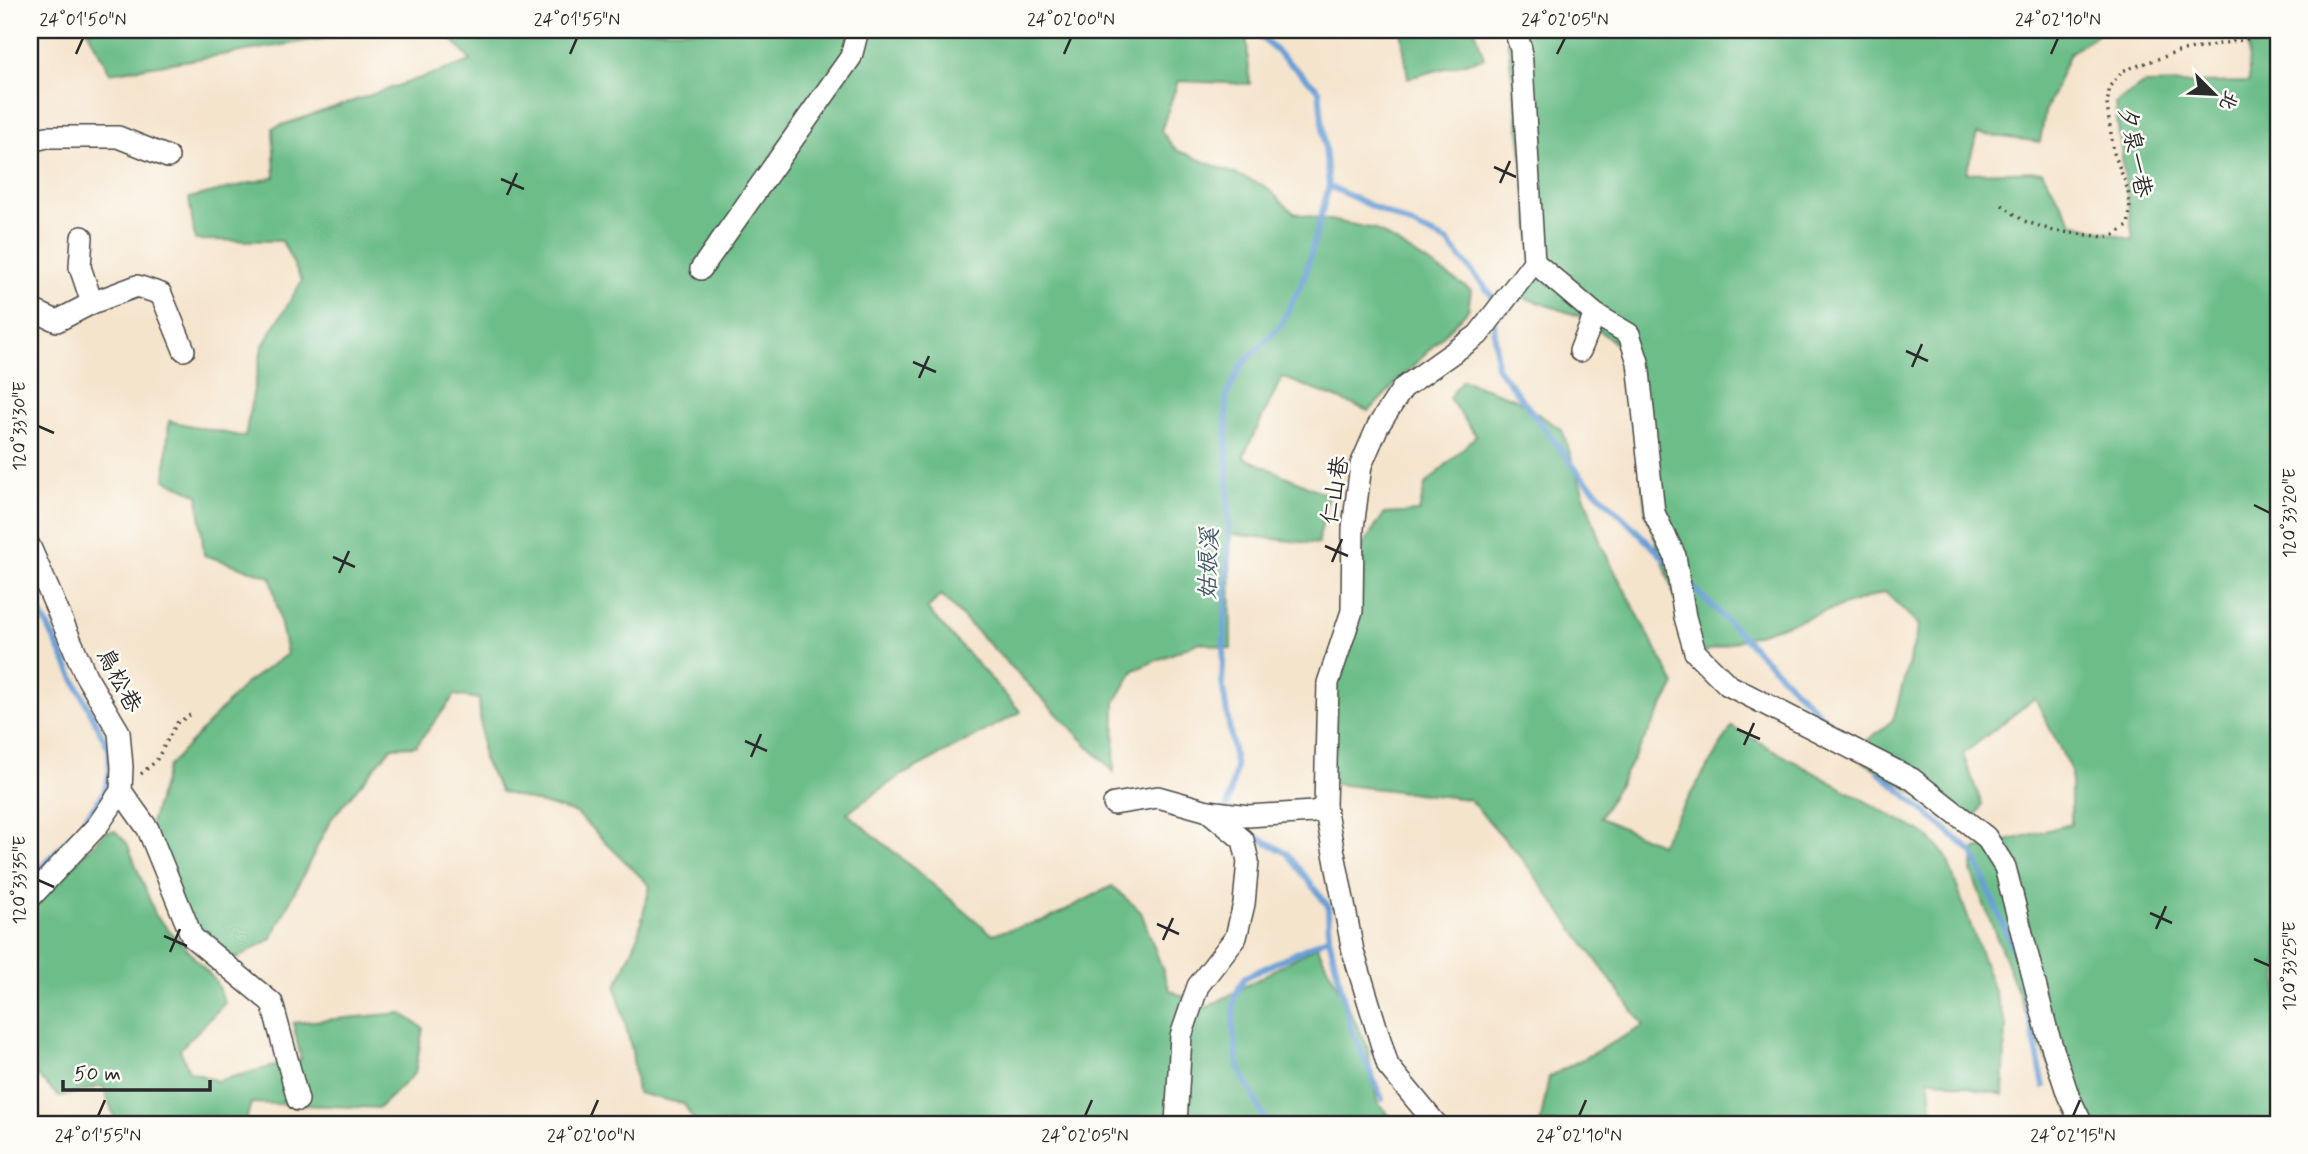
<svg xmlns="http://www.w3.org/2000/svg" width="2308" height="1154" viewBox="0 0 2308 1154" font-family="Mynerve,'LXGW WenKai TC',sans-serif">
<rect width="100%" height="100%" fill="#fdfcf7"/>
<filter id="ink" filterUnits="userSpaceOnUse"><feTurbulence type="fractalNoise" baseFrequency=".0143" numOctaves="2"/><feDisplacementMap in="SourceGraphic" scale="14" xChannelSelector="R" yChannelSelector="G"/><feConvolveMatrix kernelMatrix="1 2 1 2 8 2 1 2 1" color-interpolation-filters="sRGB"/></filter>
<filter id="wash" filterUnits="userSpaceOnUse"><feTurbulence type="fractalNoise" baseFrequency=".00686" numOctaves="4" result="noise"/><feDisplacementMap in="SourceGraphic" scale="28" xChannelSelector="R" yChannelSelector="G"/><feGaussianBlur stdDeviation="1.57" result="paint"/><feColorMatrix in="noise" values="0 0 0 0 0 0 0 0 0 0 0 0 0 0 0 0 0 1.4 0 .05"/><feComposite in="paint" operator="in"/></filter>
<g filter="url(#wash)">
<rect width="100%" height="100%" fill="#f5e4cc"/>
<g fill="#6cbd88" stroke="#4c745a" stroke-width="2">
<path d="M 87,30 L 348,30 L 333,37 L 110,73 Z"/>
<path d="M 444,30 L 1246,30 L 1250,84 L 1178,81 L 1161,131 L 1176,150 L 1265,186 L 1294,213 L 1375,229 L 1471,290 L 1468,310 L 1369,411 L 1282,377 L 1243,457 L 1328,495 L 1318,544 L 1230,534 L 1231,649 L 1200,642 L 1134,670 L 1115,702 L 1114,772 L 941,595 L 927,609 L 1021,712 L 900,776 L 847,813 L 992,934 L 1048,919 L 1112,886 L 1141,912 L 1170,990 L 1206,1008 L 1317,946 L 1367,1045 L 1377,1102 L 1397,1124 L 696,1124 L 684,1104 L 637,1093 L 632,1051 L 616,987 L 637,939 L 650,886 L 576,813 L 501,792 L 483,759 L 479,699 L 455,695 L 416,746 L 392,747 L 331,819 L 271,939 L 235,959 L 203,943 L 146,839 L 168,767 L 245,684 L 287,654 L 271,577 L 204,555 L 198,495 L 165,480 L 169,421 L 245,437 L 262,347 L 302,281 L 282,241 L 195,240 L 189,198 L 275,177 L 273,128 L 471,61 Z"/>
<path d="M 1401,30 L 1475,30 L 1484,58 L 1408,78 Z"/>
<path d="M 1506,30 L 2105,30 L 2070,53 L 2045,112 L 2040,142 L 1977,134 L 1966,173 L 2042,171 L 2073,223 L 2133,240 L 2115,104 L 2143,84 L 2249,82 L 2248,30 L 2278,30 L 2278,1124 L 2077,1124 L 2028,1018 L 1971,871 L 1976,849 L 2071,824 L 2071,771 L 2035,698 L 1963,754 L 1982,805 L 1970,826 L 1850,754 L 1893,720 L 1919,625 L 1885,592 L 1695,655 L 1646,513 L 1626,352 L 1582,317 L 1522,297 L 1532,260 L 1528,199 Z"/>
<path d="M 1462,380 L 1514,398 L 1562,430 L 1602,547 L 1675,685 L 1600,818 L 1660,844 L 1732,727 L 1928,836 L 1946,856 L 2006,1025 L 2003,1095 L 1929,1078 L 1934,1124 L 1540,1124 L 1549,1077 L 1644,1026 L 1521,857 L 1469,799 L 1327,783 L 1325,712 L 1350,565 L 1384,514 L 1419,512 L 1425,485 L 1476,436 L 1449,398 Z"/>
<path d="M 115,831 L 127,843 L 156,916 L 215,980 L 225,1003 L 180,1049 L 189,1071 L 217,1081 L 301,1059 L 293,1023 L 401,1013 L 423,1028 L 415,1073 L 379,1108 L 251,1103 L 245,1124 L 117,1124 L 103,1086 L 59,1097 L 30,1068 L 30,911 L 105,832 Z"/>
</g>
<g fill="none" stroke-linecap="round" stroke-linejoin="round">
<g stroke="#699fd6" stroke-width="6">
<path d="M 1329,186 L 1448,242 L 1492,296 L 1493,305"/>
<path d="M 1494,323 L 1497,367 L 1582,477 L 1670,564"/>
<path d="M 1685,579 L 1836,730"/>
<path d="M 30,591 L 109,749 L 110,771 L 104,793 L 79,827 L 30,881"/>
<path d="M 1879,772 L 1973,853 L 2017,958 L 2044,1086"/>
<path d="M 1226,810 L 1236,768 L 1222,683 L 1229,536 L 1226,397 L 1241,366 L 1281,325 L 1304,279 L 1329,186 L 1319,90 L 1253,30"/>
<path d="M 1245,831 L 1287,853 L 1328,906 L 1329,937 L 1350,1025 L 1382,1099"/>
<path d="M 1267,1124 L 1238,1066 L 1233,1025 L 1235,996 L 1244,978 L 1329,937"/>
</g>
</g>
</g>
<g filter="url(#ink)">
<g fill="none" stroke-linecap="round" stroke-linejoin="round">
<defs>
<g id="minor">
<path d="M 30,141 L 47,137 L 118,137 L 168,157"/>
<path d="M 82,237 L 80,267 L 92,303"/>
<path d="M 1534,262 L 1595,314 L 1629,334 L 1638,362 L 1654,513 L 1675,556 L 1685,617 L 1695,652 L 1728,685 L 1912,779 L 1986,837 L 2005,867 L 2047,1031 L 2068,1095 L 2082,1124"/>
<path d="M 701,269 L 851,57 L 858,30"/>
<path d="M 30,309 L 57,321 L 92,303 L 137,286 L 161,294 L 184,350"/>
<path d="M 1580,351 L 1595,314"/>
<path d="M 30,547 L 86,676 L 119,732 L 122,767 L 121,791 L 98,825 L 30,898"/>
<path d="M 121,791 L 148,829 L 192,937 L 272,1003 L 298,1100"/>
<path d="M 1114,804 L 1158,797 L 1208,811 L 1248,816 L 1314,812 L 1325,807"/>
<path d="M 1176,1124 L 1181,1036 L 1198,986 L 1236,937 L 1244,904 L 1248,861 L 1243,840 L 1208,811"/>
<path d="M 1436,1124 L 1388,1066 L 1353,951 L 1325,807 L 1328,683 L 1352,611 L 1353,528 L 1361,465 L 1378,426 L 1403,388 L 1478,335 L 1534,262 L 1521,49 L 1515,30"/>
</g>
</defs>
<use href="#minor" stroke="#494743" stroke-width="24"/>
<g stroke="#494743" stroke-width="3.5" stroke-dasharray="2 5" stroke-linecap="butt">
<path d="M 2002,205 L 2024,221 L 2054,231 L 2105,237 L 2114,235 L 2128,226 L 2130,211 L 2128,190 L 2114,153 L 2109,121 L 2107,104 L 2110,86 L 2122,71 L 2178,52 L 2278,33"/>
<path d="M 141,774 L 156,761 L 177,723 L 190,715"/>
</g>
<use href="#minor" stroke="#fff" stroke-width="21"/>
</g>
</g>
<path fill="none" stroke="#2b2b2b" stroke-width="2.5" d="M 76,54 L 83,38M 570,54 L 577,38M 1064,54 L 1071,38M 1557,54 L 1565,38M 2051,54 L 2058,38M 1494,167 L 1516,177M 501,179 L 524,189M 1500,183 L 1510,161M 507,195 L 517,173M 1906,351 L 1928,361M 913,362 L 936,372M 1912,367 L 1922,344M 919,378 L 929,356M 38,426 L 54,433M 2254,505 L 2270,513M 1325,546 L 1348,556M 333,557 L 355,567M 1332,562 L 1342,539M 339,573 L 349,551M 1737,729 L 1760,739M 745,741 L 767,751M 1744,745 L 1754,723M 751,757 L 761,734M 38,880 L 54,887M 2150,913 L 2172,923M 1157,924 L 1179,934M 2156,929 L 2166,906M 164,936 L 187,946M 1163,940 L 1173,918M 170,952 L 180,929M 2254,959 L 2270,966M 98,1116 L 105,1100M 591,1116 L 598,1100M 1085,1116 L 1092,1100M 1579,1116 L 1586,1100M 2073,1116 L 2080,1100"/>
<g text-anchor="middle" stroke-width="5" stroke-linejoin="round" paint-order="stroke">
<g font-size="23" fill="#2b2b2b" stroke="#fdfcf7">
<text transform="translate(2136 152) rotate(79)" y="8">夕泉一巷</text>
<text transform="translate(1334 490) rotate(-80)" y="8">仁山巷</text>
<text transform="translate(120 680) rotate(62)" y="8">鳥松巷</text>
</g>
<g font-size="24" font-style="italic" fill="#44596f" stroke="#fdfcf7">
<text transform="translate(1208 564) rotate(-88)" y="8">姑娘溪</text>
</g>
</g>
<rect width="2308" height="1154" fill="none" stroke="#fdfcf7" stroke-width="77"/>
<g transform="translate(2214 94) rotate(114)" stroke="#fdfcf7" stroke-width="5" paint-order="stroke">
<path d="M0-5L12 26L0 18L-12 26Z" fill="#2b2b2b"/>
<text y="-10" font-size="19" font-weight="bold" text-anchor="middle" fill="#2b2b2b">北</text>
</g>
<path d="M63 1080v10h147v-10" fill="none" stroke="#2b2b2b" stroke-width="3.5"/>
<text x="74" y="1080" font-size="21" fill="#2b2b2b" stroke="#fdfcf7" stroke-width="5" paint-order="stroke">50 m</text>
<rect x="38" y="38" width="2232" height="1078" fill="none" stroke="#2b2b2b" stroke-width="2.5"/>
<g font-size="18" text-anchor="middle" fill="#2b2b2b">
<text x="83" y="25">24°01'50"N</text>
<text x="577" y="25">24°01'55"N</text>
<text x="1071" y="25">24°02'00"N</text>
<text x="1565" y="25">24°02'05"N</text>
<text x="2058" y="25">24°02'10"N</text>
<text transform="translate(19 426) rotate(-90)" y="6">120°33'30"E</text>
<text transform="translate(2289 513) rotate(-90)" y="6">120°33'20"E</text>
<text transform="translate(19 880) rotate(-90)" y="6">120°33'35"E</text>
<text transform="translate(2289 966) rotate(-90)" y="6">120°33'25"E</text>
<text x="98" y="1141">24°01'55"N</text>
<text x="591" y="1141">24°02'00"N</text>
<text x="1085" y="1141">24°02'05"N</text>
<text x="1579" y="1141">24°02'10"N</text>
<text x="2073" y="1141">24°02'15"N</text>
</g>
</svg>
